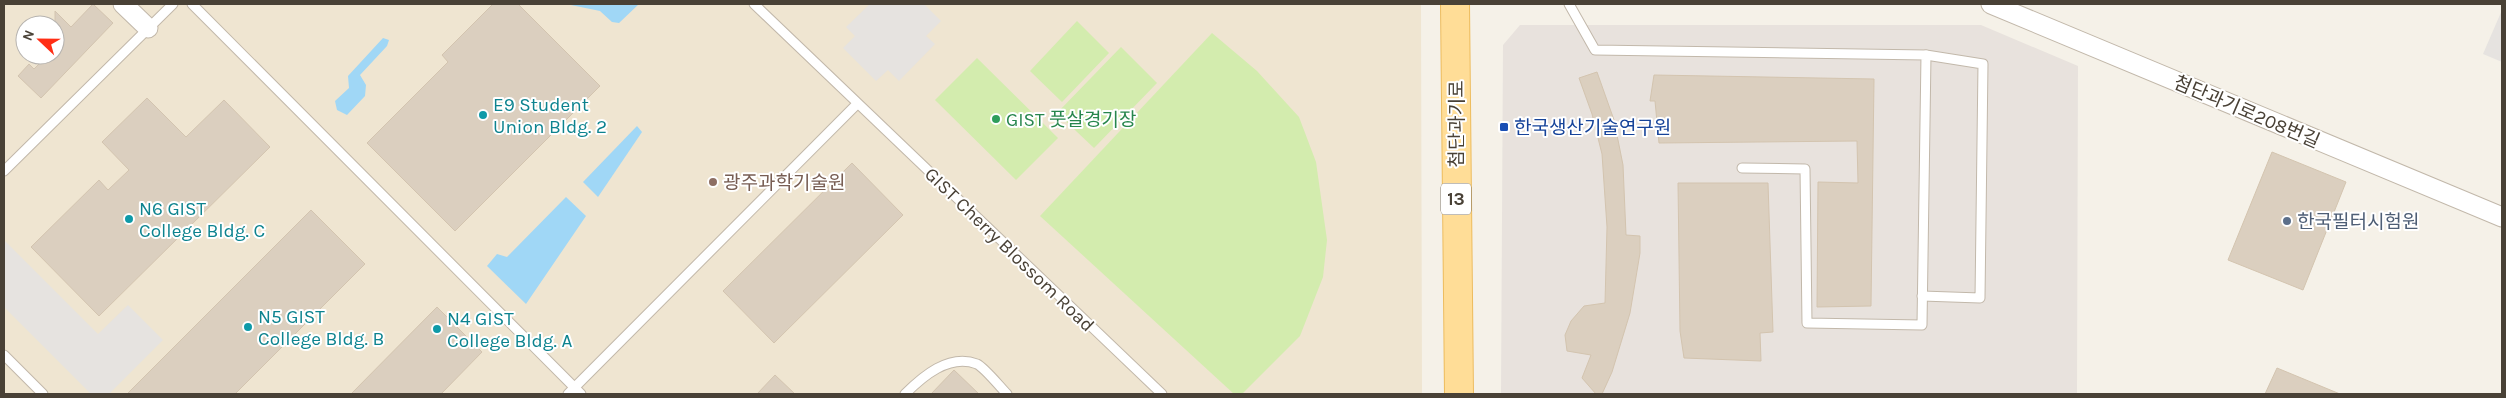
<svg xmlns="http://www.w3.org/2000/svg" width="2506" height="398" viewBox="0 0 2506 398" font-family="Karla,'Noto Sans KR',sans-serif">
<rect width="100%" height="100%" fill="#f5f1e8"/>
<path fill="#e8e2dd" d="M 1520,25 L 1981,25 L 2078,66 L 2077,394 L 1501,394 L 1503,45 Z"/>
<path fill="#efe5d1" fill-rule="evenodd" d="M 4,4 L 1421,4 L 1422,394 L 4,394 ZM 25,25 L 55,25 L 55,55 L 25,55 Z"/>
<g fill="#d3ecae">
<path d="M 1077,21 L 1109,53 L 1062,102 L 1030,71 Z"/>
<path d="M 1212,33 L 1257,71 L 1299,117 L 1316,162 L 1327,240 L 1323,277 L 1300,336 L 1242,394 L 1234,394 L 1040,216 Z"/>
<path d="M 1121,47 L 1157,83 L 1094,148 L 1057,113 Z"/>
<path d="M 977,58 L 1058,138 L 1016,180 L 935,100 Z"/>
</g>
<g fill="#e6e3e0">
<path d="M 870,4 L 924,4 L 941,21 L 926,36 L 935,44 L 899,81 L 888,70 L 876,81 L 843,48 L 855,36 L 846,27 Z"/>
<path d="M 2502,10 L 2502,62 L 2483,54 Z"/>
<path d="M 4,240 L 98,334 L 128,305 L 163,340 L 109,394 L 91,394 L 4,307 Z"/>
</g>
<g fill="#a0d7f6">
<path d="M 566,4 L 639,4 L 619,23 L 612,22 L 600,11 Z"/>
<path d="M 383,38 L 389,40 L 387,46 L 360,75 L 366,85 L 365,96 L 347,115 L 337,110 L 335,101 L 349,88 L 348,76 Z"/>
<path d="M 637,126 L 642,132 L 598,197 L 583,182 Z"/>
<path d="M 566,197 L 586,216 L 526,304 L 487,266 L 497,254 L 507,257 Z"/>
</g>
<g fill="#dbcfbf" stroke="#d3c4af">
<path d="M 93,4 L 113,23 L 41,98 L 18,76 L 29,64 L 34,69 L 48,55 L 55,55 L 55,11 L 71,27 Z"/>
<path d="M 493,4 L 518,4 L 600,86 L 455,231 L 367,143 L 448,62 L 442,55 Z"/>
<path d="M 1597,72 L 1614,120 L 1623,165 L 1626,235 L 1640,236 L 1640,253 L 1630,313 L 1612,372 L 1602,394 L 1596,394 L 1582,378 L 1591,355 L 1567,351 L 1565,335 L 1571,321 L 1584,306 L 1605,303 L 1607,227 L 1602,154 L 1592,114 L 1579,78 Z"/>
<path d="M 1654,75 L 1874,79 L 1871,306 L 1817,307 L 1818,182 L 1858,183 L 1857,141 L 1659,143 L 1655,101 L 1650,101 Z"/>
<path d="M 147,98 L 186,137 L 224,100 L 270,147 L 99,316 L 31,247 L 99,180 L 108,190 L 129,170 L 102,142 Z"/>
<path d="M 2272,152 L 2346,182 L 2303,290 L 2228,260 Z"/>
<path d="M 852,163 L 903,215 L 774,343 L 723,291 Z"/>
<path d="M 1678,183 L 1768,183 L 1773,332 L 1760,333 L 1761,361 L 1684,358 L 1680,331 Z"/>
<path d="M 311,210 L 365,264 L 235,394 L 127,394 Z"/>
<path d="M 437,307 L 482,352 L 441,394 L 351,394 Z"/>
<path d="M 2277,368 L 2340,394 L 2265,394 Z"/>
<path d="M 954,370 L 979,394 L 931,394 Z"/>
<path d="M 775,375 L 795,394 L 757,394 Z"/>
</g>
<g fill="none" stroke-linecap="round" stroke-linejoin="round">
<defs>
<g id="service">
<path d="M 192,4 L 581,394"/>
<path d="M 754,4 L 1162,394"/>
<path d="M 1569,4 L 1595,50 L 1926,55 L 1922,325 L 1807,323 L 1805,169 L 1742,168"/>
<path d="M 4,171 L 173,4"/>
<path d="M 1922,296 L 1980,298 L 1983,64 L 1926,55"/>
<path d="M 4,355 L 43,394"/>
<path d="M 568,394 L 857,104"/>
<path d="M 905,394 C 922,377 949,353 977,364 C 985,368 1000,387 1007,394"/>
</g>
<g id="minor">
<path d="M 123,4 L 148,28"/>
<path d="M 1991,4 L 2502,217"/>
</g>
<path id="primary" d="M 1455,4 L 1459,394"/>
</defs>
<use href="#service" stroke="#c2b8aa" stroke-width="11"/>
<use href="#minor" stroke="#c2b8aa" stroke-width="21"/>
<use href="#primary" stroke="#edbc5e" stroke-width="30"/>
<use href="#service" stroke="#fff" stroke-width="9"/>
<use href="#minor" stroke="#fff" stroke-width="19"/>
<use href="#primary" stroke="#ffdd97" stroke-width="28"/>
</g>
<g fill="#0f9aa8" stroke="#fff" stroke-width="2">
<circle cx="483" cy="115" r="5"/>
<circle cx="129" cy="219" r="5"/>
<circle cx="248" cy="327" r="5"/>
<circle cx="437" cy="329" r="5"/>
</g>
<circle fill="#2e9e5b" stroke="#fff" stroke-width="2" cx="996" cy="119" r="5"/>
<rect fill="#1a4fb4" stroke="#fff" stroke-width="2" x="1499" y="122" width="10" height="10" rx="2.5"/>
<circle fill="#8d6e63" stroke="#fff" stroke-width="2" cx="713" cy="182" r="5"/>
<circle fill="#5c6f8a" stroke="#fff" stroke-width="2" cx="2287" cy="221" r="5"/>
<g text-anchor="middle" stroke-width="4" stroke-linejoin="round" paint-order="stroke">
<rect fill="#fff" stroke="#807a72" stroke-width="1" x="1441" y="183.5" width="30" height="31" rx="4"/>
<g font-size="18" font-weight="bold" fill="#494136">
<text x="1456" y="205">13</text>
</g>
<g font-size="19" fill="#0d838f" stroke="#fff" text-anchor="start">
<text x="493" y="111">E9 Student<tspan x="493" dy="22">Union Bldg. 2</tspan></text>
<text x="139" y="215">N6 GIST<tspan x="139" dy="22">College Bldg. C</tspan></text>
<text x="258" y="323">N5 GIST<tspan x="258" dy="22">College Bldg. B</tspan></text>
<text x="447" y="325">N4 GIST<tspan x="447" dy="22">College Bldg. A</tspan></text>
</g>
<g font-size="19" fill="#494136" stroke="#fff">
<text transform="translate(2247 111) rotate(23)" y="7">첨단과기로208번길</text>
<text transform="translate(1456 124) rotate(-90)" y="7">첨단과기로</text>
<text transform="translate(1010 249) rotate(44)" y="7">GIST Cherry Blossom Road</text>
</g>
<g font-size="19" fill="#27864d" stroke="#fff" text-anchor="start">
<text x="1006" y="126">GIST 풋살경기장</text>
</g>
<g font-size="19" fill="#164399" stroke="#fff" text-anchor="start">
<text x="1514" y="134">한국생산기술연구원</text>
</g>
<g font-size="19" fill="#785e54" stroke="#fff" text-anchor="start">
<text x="723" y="189">광주과학기술원</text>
</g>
<g font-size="19" fill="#4e5e75" stroke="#fff" text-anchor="start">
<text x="2297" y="228">한국필터시험원</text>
</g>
</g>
<rect width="2506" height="398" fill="none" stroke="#494136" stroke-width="10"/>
<g transform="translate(40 40) rotate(292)"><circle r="24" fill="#ffffff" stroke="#b6b3af"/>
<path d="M0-4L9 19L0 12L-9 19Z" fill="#ff2e15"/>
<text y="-8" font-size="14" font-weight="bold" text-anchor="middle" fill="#494136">N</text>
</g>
</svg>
